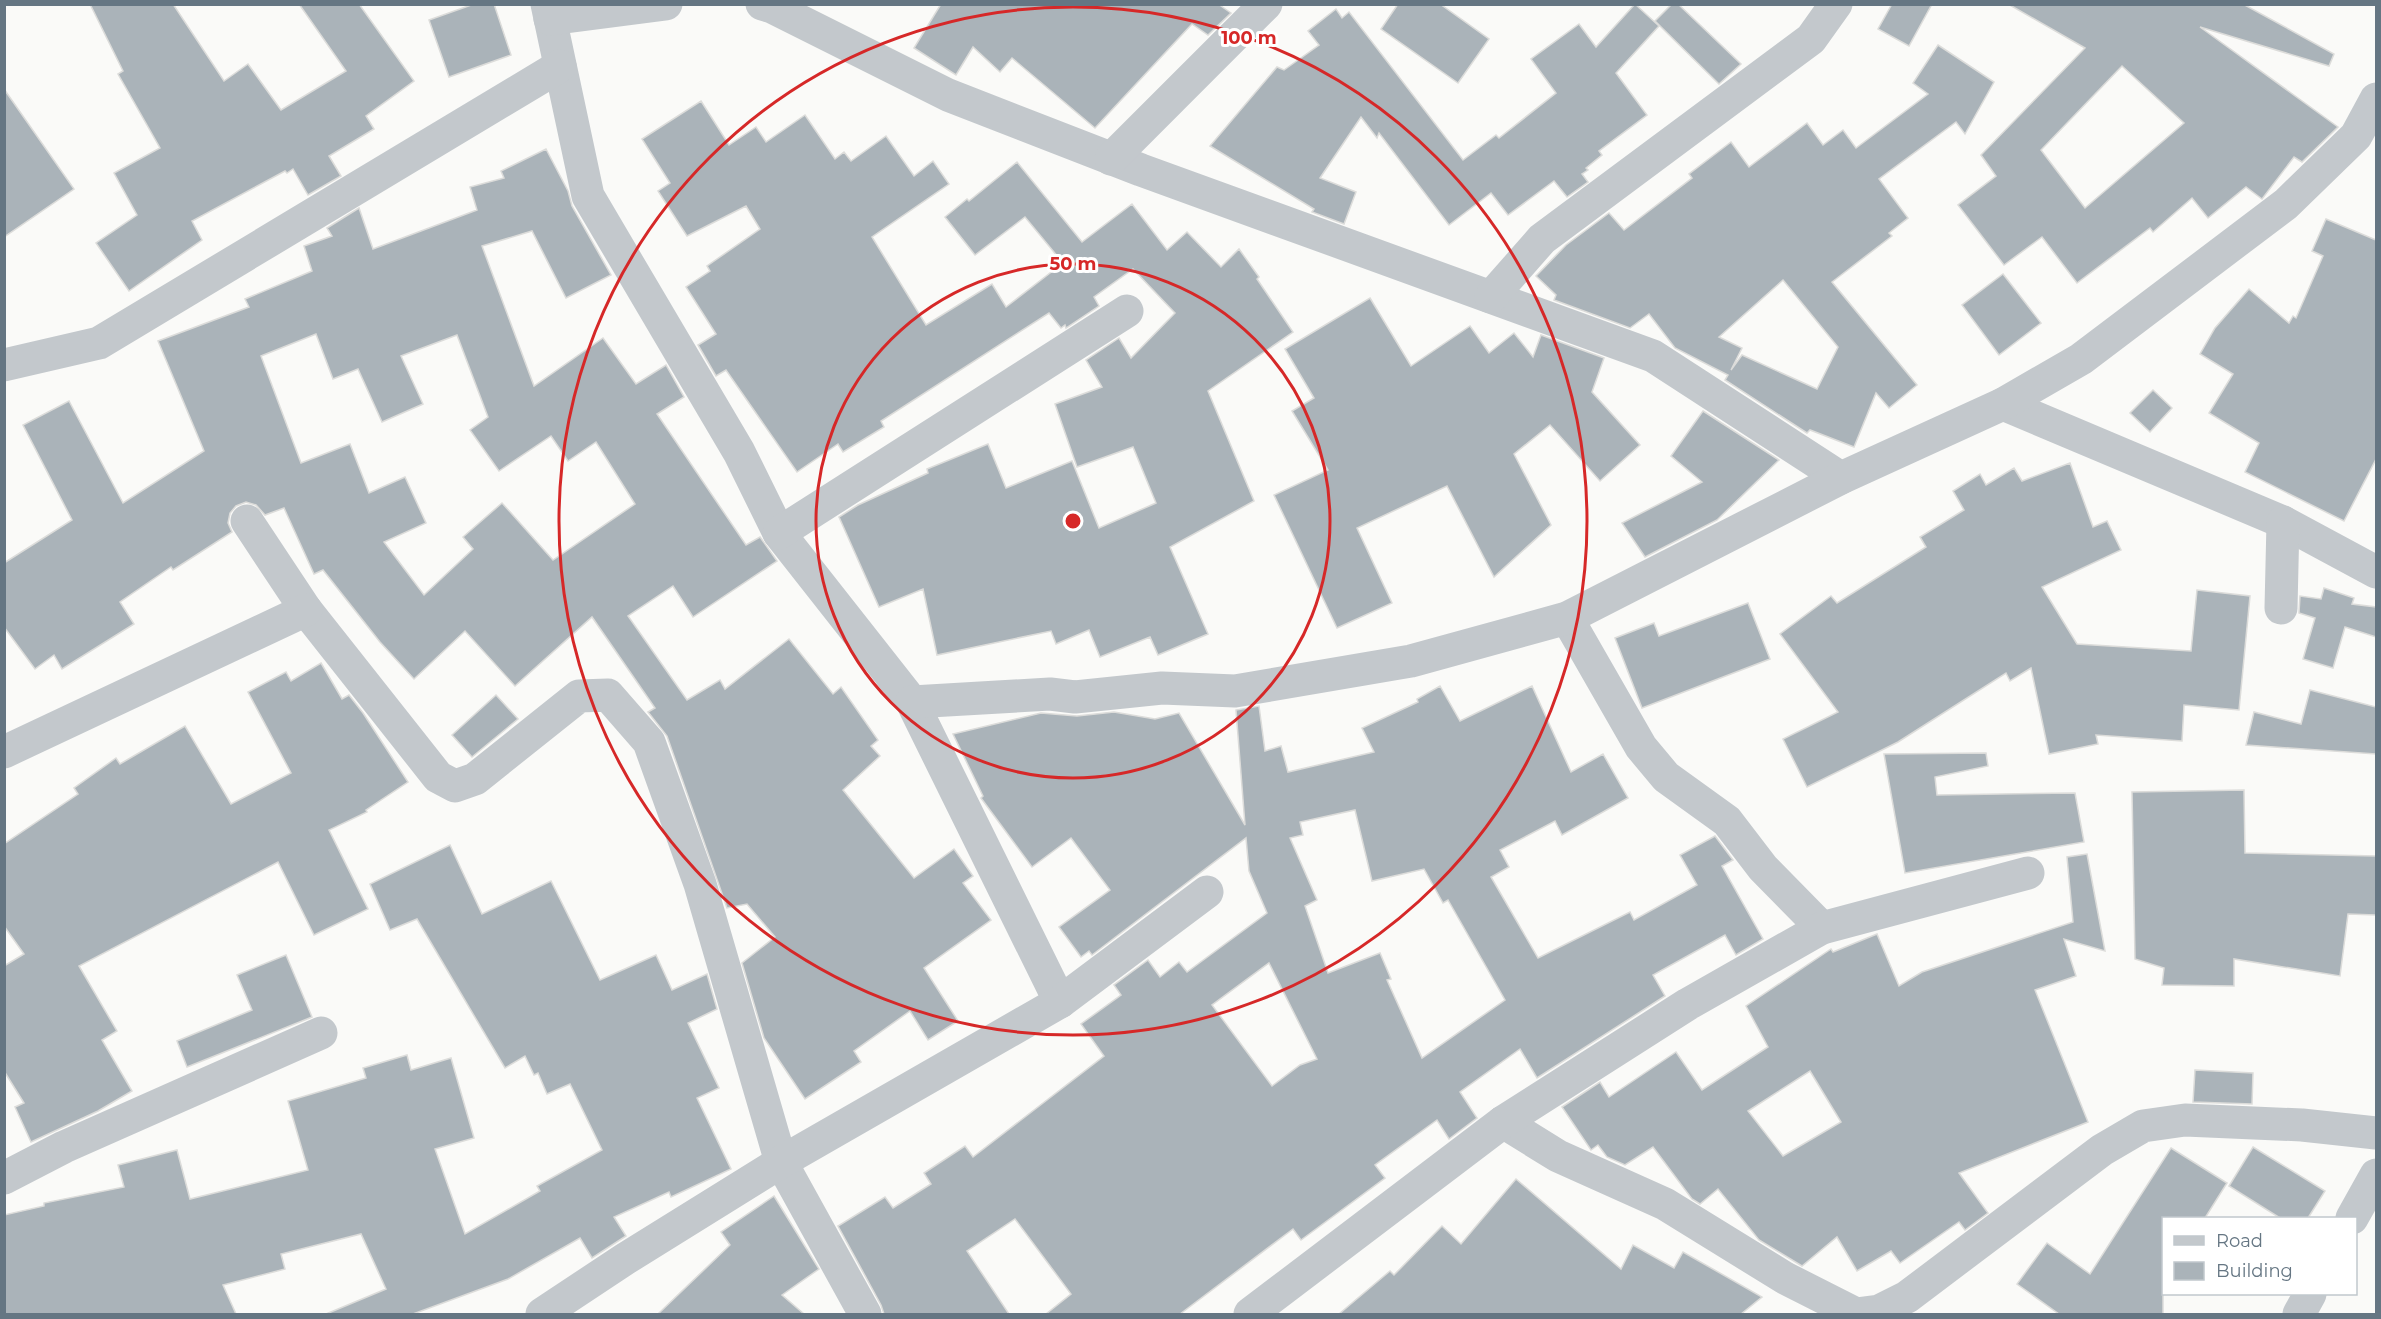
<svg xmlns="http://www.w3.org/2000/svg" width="2381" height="1319" viewBox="0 0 2381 1319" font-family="Montserrat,sans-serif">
<rect width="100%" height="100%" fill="#fafaf8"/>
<g fill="#aab3b9" stroke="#dcdcda" stroke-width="1.5" fill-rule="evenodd">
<path d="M 90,4 L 173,4 L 224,81 L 248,64 L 281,110 L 346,71 L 299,4 L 359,4 L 414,81 L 366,116 L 374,129 L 329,156 L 341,176 L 308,195 L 293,169 L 287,173 L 285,171 L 192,221 L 202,240 L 129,291 L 96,243 L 137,215 L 114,173 L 160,148 L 118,74 L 123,71 Z"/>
<path d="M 474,4 L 494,4 L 511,55 L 449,77 L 429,20 Z"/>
<path d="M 941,4 L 1218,4 L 1231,13 L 1208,35 L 1192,24 L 1095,128 L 1012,58 L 1000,72 L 973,47 L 956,75 L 914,48 Z"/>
<path d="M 1398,4 L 1440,4 L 1489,39 L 1458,83 L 1381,29 Z"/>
<path d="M 1635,4 L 1659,26 L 1616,73 L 1647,115 L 1599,151 L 1602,155 L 1586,168 L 1588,170 L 1582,174 L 1588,182 L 1567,197 L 1554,181 L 1508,215 L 1491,193 L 1449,225 L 1379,133 L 1377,138 L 1361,117 L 1320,178 L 1356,192 L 1344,224 L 1312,212 L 1314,209 L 1210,146 L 1277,67 L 1284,70 L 1319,45 L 1308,31 L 1336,9 L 1342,18 L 1349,12 L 1463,160 L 1496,135 L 1499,138 L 1556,93 L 1531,59 L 1579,24 L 1596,47 Z"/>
<path d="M 1672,4 L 1678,4 L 1741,64 L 1719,84 L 1655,21 Z"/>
<path d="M 1892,4 L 1932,4 L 1909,46 L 1878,29 Z"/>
<path d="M 2008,4 L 2243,4 L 2334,54 L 2329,66 L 2200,27 L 2338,127 L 2302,162 L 2294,157 L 2262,199 L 2246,187 L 2208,218 L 2192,198 L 2153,232 L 2150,228 L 2077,283 L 2042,237 L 2004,265 L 1958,205 L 1996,176 L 1981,155 L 2085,48 ZM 2122,66 L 2184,123 L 2085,208 L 2041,150 Z"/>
<path d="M 1938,45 L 1994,82 L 1965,134 L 1956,122 L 1879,179 L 1908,218 L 1889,233 L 1892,236 L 1832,282 L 1917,385 L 1889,408 L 1876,393 L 1854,447 L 1810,430 L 1807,433 L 1725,380 L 1728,375 L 1675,348 L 1649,314 L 1630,328 L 1554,300 L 1556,295 L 1536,276 L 1566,245 L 1609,213 L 1624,230 L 1692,178 L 1689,174 L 1731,142 L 1749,167 L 1807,123 L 1823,145 L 1843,130 L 1856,148 L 1928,94 L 1913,83 ZM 1783,280 L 1838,347 L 1817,389 L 1742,355 L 1731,370 L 1742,348 L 1719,337 Z"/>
<path d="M 4,89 L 74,189 L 4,237 Z"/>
<path d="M 701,101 L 729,145 L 756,127 L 766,142 L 805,115 L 835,159 L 844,152 L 851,161 L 886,136 L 914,176 L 933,161 L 949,184 L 872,237 L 926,325 L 992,284 L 1006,307 L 1063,263 L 1025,217 L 975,255 L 945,217 L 967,199 L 969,201 L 1017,162 L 1082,242 L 1132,204 L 1167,250 L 1187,232 L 1221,267 L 1239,249 L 1259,277 L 1257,279 L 1293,332 L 1208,391 L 1254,501 L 1170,547 L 1208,634 L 1158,655 L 1150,637 L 1100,657 L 1089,630 L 1056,644 L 1051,631 L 937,655 L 923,589 L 879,607 L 839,517 L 858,505 L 928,473 L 927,469 L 988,444 L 1006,488 L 1072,461 L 1099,528 L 1156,503 L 1133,447 L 1077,467 L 1055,404 L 1102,387 L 1086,360 L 1119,338 L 1131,358 L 1175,313 L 1133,269 L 1094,297 L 1099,306 L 1066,328 L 1065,325 L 1061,328 L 1049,313 L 881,421 L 884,427 L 843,452 L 838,444 L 797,472 L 726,370 L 716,376 L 698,345 L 716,334 L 686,287 L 710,271 L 707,266 L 760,229 L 746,206 L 687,236 L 658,191 L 670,183 L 642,139 Z"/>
<path d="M 546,149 L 568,191 L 572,206 L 611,275 L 566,298 L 532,231 L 482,246 L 534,386 L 603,338 L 636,384 L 666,365 L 684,397 L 657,414 L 746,545 L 760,537 L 777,561 L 693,617 L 673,586 L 628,616 L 687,700 L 720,680 L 725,689 L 789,639 L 833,694 L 841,687 L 878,740 L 871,746 L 880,756 L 843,790 L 914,878 L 954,849 L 973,876 L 963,883 L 991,920 L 924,968 L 958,1021 L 928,1040 L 910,1011 L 854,1051 L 861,1062 L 805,1099 L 764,1038 L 742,963 L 775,937 L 747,904 L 727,908 L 667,736 L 648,712 L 655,708 L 592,617 L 515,686 L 465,631 L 414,679 L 380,642 L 323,570 L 314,574 L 284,508 L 265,515 L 256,505 L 246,502 L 236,506 L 230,513 L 228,523 L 232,532 L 173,570 L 171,567 L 120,602 L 134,624 L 62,669 L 54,655 L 35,669 L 4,627 L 4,563 L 72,520 L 23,425 L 69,401 L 123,503 L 204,451 L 158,341 L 249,307 L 245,299 L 312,271 L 304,246 L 332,236 L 327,228 L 359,208 L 373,249 L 477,210 L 470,187 L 504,178 L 501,171 ZM 316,334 L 333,379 L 358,369 L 382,422 L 423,404 L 401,356 L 457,335 L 488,417 L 470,430 L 499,471 L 551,436 L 568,461 L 596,442 L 635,504 L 553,560 L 502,503 L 463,537 L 473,549 L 424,595 L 384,542 L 426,523 L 405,477 L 369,493 L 350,444 L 301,463 L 261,356 Z"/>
<path d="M 2326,219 L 2376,240 L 2376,459 L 2344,521 L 2245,472 L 2259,443 L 2209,413 L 2233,374 L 2200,354 L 2215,328 L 2249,289 L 2289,323 L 2293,316 L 2296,318 L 2323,256 L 2312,251 Z"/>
<path d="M 2003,274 L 2041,323 L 1999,355 L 1962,305 Z"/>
<path d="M 1370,298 L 1411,366 L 1470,326 L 1489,353 L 1514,333 L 1533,357 L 1541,335 L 1604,358 L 1592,392 L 1640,445 L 1600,481 L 1550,425 L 1514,454 L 1551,525 L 1494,577 L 1447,486 L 1357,528 L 1392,603 L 1337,628 L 1274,495 L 1328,470 L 1292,411 L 1314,398 L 1285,349 Z"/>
<path d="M 2153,390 L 2172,408 L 2150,432 L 2130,413 Z"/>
<path d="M 1703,411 L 1779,460 L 1717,520 L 1645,557 L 1622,523 L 1702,482 L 1671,456 Z"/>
<path d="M 2070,463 L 2093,527 L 2107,521 L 2121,550 L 2042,587 L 2077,644 L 2191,651 L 2197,590 L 2250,596 L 2239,710 L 2184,705 L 2182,741 L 2096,735 L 2098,744 L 2049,754 L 2031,668 L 2010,681 L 2006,673 L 1898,742 L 1807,787 L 1783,739 L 1838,712 L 1780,634 L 1831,596 L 1837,603 L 1926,547 L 1920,537 L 1964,510 L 1953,491 L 1980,474 L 1986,485 L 2014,468 L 2022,481 Z"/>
<path d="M 2324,588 L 2354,598 L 2352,604 L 2376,607 L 2376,637 L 2345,627 L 2333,668 L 2303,659 L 2315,618 L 2299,613 L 2300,596 L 2321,599 Z"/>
<path d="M 1748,603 L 1770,659 L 1642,708 L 1615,638 L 1654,623 L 1659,636 Z"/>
<path d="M 321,663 L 342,699 L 349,695 L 363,713 L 408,782 L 366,810 L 367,812 L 329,830 L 368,909 L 314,935 L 278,862 L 79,966 L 117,1031 L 102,1040 L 132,1091 L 98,1111 L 31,1142 L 15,1107 L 24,1103 L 4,1071 L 4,966 L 24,954 L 4,926 L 4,844 L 78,794 L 74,788 L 116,758 L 120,764 L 185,726 L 231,804 L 291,773 L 248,692 L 286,672 L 291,681 Z"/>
<path d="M 1440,686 L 1460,721 L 1532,686 L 1571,772 L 1603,754 L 1628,798 L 1562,835 L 1555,821 L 1500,850 L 1509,867 L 1491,877 L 1538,958 L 1630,912 L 1634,920 L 1697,885 L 1680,855 L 1715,836 L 1733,860 L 1722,866 L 1763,939 L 1736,955 L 1725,935 L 1653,975 L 1665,996 L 1537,1078 L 1520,1049 L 1460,1092 L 1477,1118 L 1449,1139 L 1437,1120 L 1375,1165 L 1385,1178 L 1301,1240 L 1293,1229 L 1180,1314 L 1046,1314 L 1071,1294 L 1015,1219 L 967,1251 L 1009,1314 L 884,1314 L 881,1305 L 838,1226 L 885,1197 L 893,1208 L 931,1184 L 924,1173 L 965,1146 L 973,1157 L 1104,1056 L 1081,1024 L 1121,995 L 1114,985 L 1148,960 L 1160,977 L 1179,962 L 1187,972 L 1267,913 L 1249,871 L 1246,838 L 1092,955 L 1089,951 L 1081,957 L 1059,927 L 1110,890 L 1071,838 L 1032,867 L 981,798 L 983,796 L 953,734 L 1041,713 L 1077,716 L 1114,712 L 1155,719 L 1179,713 L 1245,825 L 1236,710 L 1259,706 L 1265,751 L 1281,746 L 1288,772 L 1374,752 L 1362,728 L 1418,702 L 1417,699 ZM 1355,810 L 1372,881 L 1424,869 L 1443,903 L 1448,900 L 1505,1000 L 1422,1058 L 1387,980 L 1391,979 L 1380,953 L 1328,973 L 1305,906 L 1317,900 L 1290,838 L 1303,835 L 1300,822 ZM 1269,963 L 1317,1059 L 1300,1065 L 1272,1086 L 1212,1005 Z"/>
<path d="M 2310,690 L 2376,707 L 2376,754 L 2246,745 L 2254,712 L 2301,724 Z"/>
<path d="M 496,695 L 518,719 L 472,757 L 452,735 Z"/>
<path d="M 1986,753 L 1988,766 L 1935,777 L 1937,795 L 2075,793 L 2084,842 L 1905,873 L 1884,754 Z"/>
<path d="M 2244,790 L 2245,853 L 2376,856 L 2376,915 L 2348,914 L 2340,976 L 2234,959 L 2234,986 L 2162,985 L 2164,968 L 2135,959 L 2132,792 Z"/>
<path d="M 450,845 L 482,914 L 551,881 L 600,980 L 656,955 L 672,990 L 707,974 L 717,1009 L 688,1023 L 719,1088 L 697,1098 L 731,1169 L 671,1197 L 669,1192 L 614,1217 L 626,1236 L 592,1258 L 580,1238 L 508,1279 L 413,1314 L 326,1314 L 386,1289 L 361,1234 L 281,1254 L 285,1269 L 223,1285 L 236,1314 L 4,1314 L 4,1215 L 44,1206 L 44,1203 L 124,1187 L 118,1165 L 177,1150 L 190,1199 L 308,1170 L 288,1101 L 366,1078 L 363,1068 L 407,1055 L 411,1070 L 451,1058 L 474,1138 L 435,1149 L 465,1234 L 540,1191 L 537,1186 L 602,1150 L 570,1084 L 547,1094 L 538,1073 L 534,1075 L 525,1056 L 505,1068 L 417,919 L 390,930 L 370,884 Z"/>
<path d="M 2087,854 L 2105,951 L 2064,939 L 2076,976 L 2035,990 L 2088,1122 L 1959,1173 L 1988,1213 L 1965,1230 L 1959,1222 L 1900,1263 L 1891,1251 L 1857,1271 L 1837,1237 L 1802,1266 L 1759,1240 L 1718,1189 L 1700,1204 L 1692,1199 L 1653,1147 L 1625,1165 L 1607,1157 L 1598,1145 L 1591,1150 L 1562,1107 L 1600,1082 L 1609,1097 L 1676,1052 L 1702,1090 L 1768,1047 L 1746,1006 L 1831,949 L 1833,952 L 1877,934 L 1899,986 L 1922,972 L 2073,922 L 2067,857 ZM 1810,1071 L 1841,1122 L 1783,1156 L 1748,1111 Z"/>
<path d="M 286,955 L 312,1017 L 187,1067 L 177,1041 L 252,1010 L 237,975 Z"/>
<path d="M 2195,1070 L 2253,1073 L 2252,1104 L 2193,1102 Z"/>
<path d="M 2253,1147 L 2325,1191 L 2308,1218 L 2280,1218 L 2229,1186 Z"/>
<path d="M 2171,1148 L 2227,1183 L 2205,1218 L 2163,1218 L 2163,1314 L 2059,1314 L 2017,1284 L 2047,1243 L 2090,1274 Z"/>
<path d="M 1516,1179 L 1621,1269 L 1633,1245 L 1674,1268 L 1683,1252 L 1762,1297 L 1741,1314 L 1339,1314 L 1390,1271 L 1394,1275 L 1442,1226 L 1461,1244 Z"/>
<path d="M 774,1196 L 819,1269 L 782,1295 L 804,1314 L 658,1314 L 730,1245 L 721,1232 Z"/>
</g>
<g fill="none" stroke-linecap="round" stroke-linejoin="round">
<g stroke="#c3c8cc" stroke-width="33">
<path d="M 547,4 L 588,196 L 739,452 L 779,533 L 912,702 L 1060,1002"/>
<path d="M 762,4 L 772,7 L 948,95 L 1141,170 L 1653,356 L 1841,478"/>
<path d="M 550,19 L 666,4"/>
<path d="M 1111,159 L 1266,4"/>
<path d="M 1491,297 L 1542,239 L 1811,39 L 1836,4"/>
<path d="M 4,365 L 99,343 L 560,66"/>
<path d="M 2003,404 L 2283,522 L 2376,572"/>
<path d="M 247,521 L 306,610 L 438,777 L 455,786 L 475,779 L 579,696 L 608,695 L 649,742 L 700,884 L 781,1162 L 865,1314"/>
<path d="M 779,533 L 1127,311"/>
<path d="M 2281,608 L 2283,522"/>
<path d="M 1567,618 L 1641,747 L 1666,777 L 1727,821 L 1763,868 L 1822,928"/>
<path d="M 912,702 L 1050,694 L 1075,697 L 1162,688 L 1235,691 L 1411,661 L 1567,618 L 1841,478 L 2003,404 L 2081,359 L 2286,204 L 2356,136 L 2376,99"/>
<path d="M 4,752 L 306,610"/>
<path d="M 1503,1122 L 1558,1156 L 1665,1204 L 1785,1278 L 1856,1314 L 1879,1311 L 1907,1297 L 2102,1150 L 2143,1126 L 2185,1120 L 2302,1125 L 2376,1133"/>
<path d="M 4,1178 L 64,1147 L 321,1033"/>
<path d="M 2352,1218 L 2376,1175"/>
<path d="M 542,1314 L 625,1259 L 781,1162 L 1060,1002 L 1207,892"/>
<path d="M 1250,1314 L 1503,1122 L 1688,1004 L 1822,928 L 2028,873"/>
<path d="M 2299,1314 L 2310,1294"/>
</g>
</g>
<g fill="none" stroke="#d62828" stroke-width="3">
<circle cx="1073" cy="521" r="257"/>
<circle cx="1073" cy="521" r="514"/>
</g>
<circle cx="1073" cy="521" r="9" fill="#d62828" stroke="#fff" stroke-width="3"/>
<g font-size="18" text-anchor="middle" font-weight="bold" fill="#d62828" stroke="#fff" stroke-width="6" stroke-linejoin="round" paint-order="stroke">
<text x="1249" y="44">100 m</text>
<text x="1073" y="270">50 m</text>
</g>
<rect width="2381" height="1319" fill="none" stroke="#657683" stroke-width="12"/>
<rect x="2162" y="1217" width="195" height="78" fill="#ffffff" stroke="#c1c8cd" stroke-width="1.5"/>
<rect x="2174" y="1236" width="30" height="9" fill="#c3c8cc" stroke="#c1c8cd" stroke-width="1.5"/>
<text x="2216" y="1247" font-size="18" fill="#657683">Road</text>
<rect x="2174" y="1262" width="30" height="18" fill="#aab3b9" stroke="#c1c8cd" stroke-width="1.5"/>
<text x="2216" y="1277" font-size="18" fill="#657683">Building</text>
</svg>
